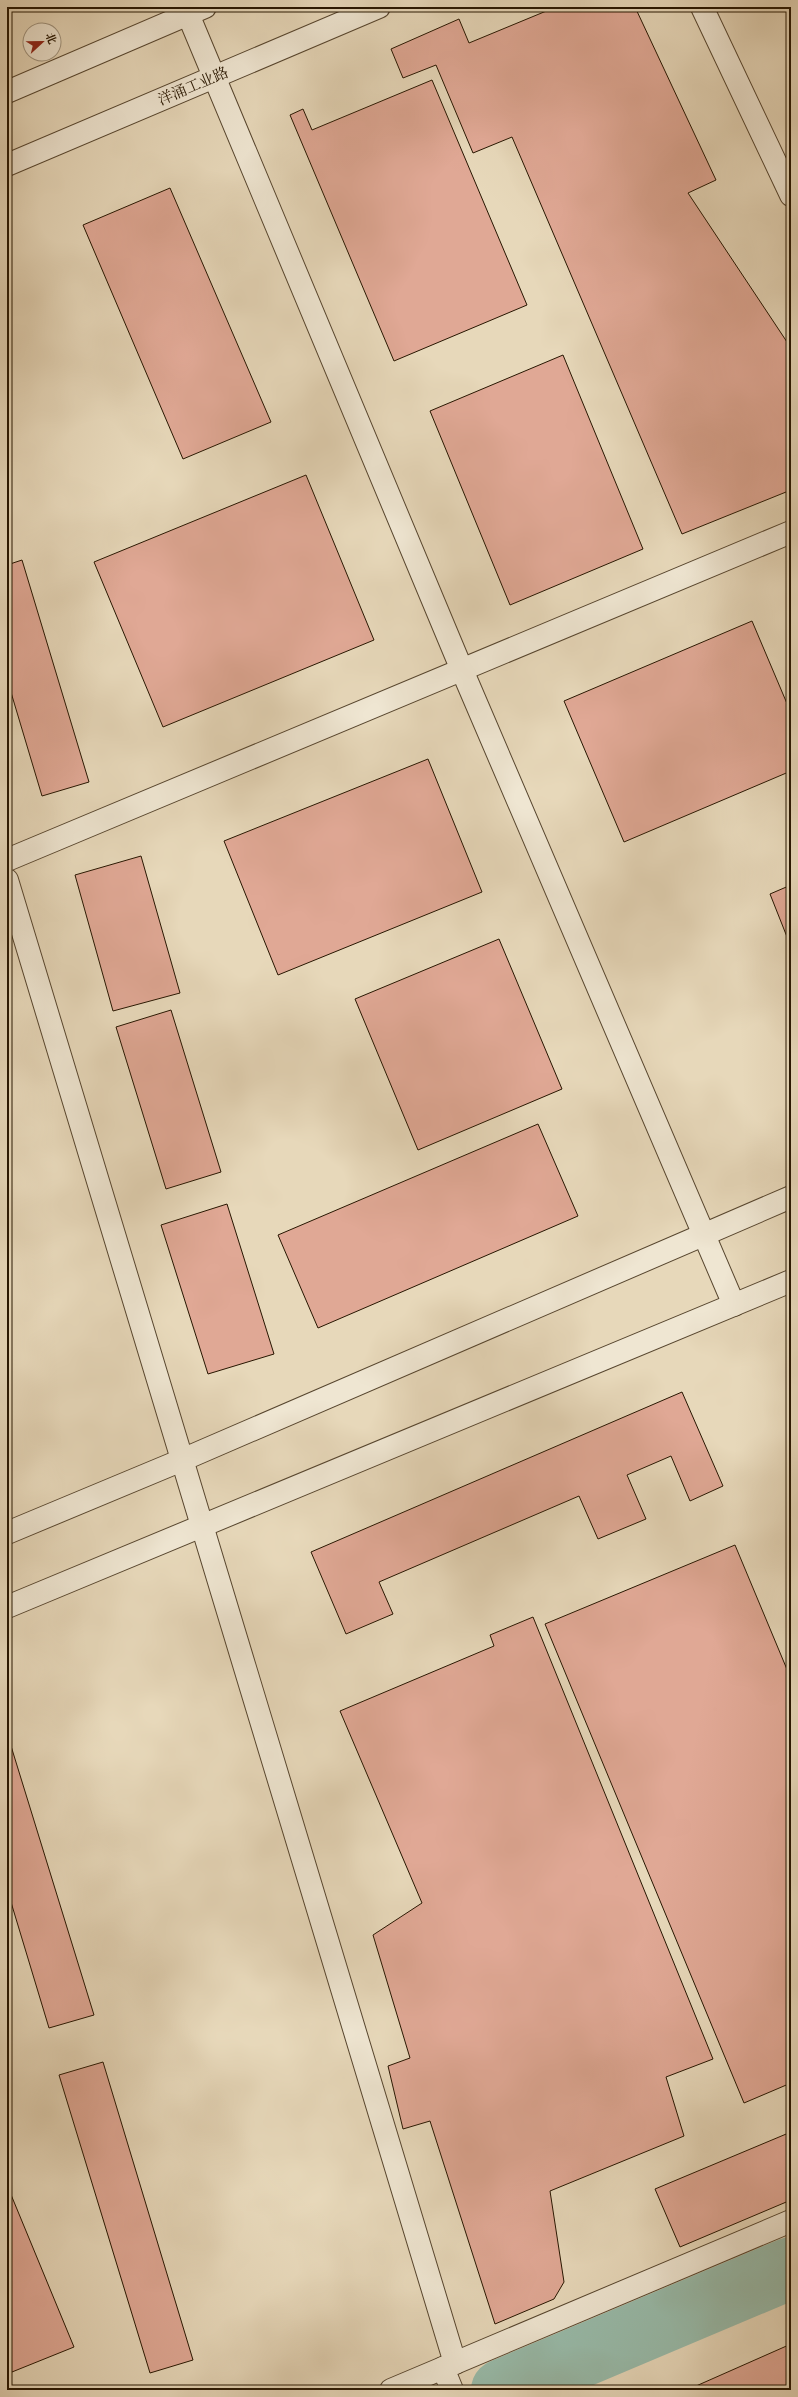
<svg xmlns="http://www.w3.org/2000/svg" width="798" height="2397" viewBox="0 0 798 2397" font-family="'IM FELL Great Primer','Noto Serif SC',serif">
<rect width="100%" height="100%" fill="#e7d8ba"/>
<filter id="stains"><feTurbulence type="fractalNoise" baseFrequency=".005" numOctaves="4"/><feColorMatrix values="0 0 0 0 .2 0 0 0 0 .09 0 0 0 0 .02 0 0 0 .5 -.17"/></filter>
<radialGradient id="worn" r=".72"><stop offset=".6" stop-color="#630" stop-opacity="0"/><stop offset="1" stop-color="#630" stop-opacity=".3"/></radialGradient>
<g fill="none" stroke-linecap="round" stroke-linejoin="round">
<path stroke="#98bbaa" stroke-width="62" d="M 502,2390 L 791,2268"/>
</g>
<g fill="#e0a895" stroke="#271601">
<path d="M 556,7 L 635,7 L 716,180 L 688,193 L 791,348 L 791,490 L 682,534 L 512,137 L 473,153 L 436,65 L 403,78 L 391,49 L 459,19 L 469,43 Z"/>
<path d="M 432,80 L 527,305 L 394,361 L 290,115 L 303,109 L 312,130 Z"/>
<path d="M 170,188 L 271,422 L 183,459 L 83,225 Z"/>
<path d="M 563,355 L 643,549 L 510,605 L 430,411 Z"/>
<path d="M 306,475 L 374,640 L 163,727 L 94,562 Z"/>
<path d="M 22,560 L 89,782 L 42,796 L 7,679 L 7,565 Z"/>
<path d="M 752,621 L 791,713 L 791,771 L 624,842 L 564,701 Z"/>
<path d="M 428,759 L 482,892 L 278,975 L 224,841 Z"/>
<path d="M 141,856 L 180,993 L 113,1011 L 75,875 Z"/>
<path d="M 791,885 L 791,947 L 770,894 Z"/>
<path d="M 499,939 L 562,1089 L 418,1150 L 355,999 Z"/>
<path d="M 171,1010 L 221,1172 L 166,1189 L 116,1027 Z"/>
<path d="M 538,1124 L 578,1216 L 318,1328 L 278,1235 Z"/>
<path d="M 227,1204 L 274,1354 L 208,1374 L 161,1225 Z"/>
<path d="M 682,1392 L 723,1486 L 690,1501 L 671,1456 L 627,1475 L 646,1519 L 598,1539 L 579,1496 L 379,1582 L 393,1614 L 346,1634 L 311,1552 Z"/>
<path d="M 735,1545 L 791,1679 L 791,2083 L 744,2103 L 545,1624 Z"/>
<path d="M 533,1617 L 713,2059 L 666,2077 L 684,2136 L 550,2191 L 564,2282 L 554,2299 L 495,2324 L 430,2121 L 403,2129 L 388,2066 L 410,2058 L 373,1935 L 422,1903 L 340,1711 L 494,1646 L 490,1635 Z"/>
<path d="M 7,1733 L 94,2015 L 49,2028 L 7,1889 Z"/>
<path d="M 103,2062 L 193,2360 L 150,2373 L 59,2075 Z"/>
<path d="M 791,2132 L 791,2200 L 680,2247 L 655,2189 Z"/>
<path d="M 7,2185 L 74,2347 L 7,2374 Z"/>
<path d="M 791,2344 L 791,2390 L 687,2390 Z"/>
</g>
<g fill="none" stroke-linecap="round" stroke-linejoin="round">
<defs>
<g id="minor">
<path d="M 185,7 L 462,670 L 734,1305"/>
<path d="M 702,7 L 791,195"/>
<path d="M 7,92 L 205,7"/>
<path d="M 7,165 L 379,7"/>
<path d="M 7,860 L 791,532"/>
<path d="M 7,880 L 455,2363"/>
<path d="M 7,1533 L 182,1460 L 791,1197"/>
<path d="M 7,1607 L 791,1281"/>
<path d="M 443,2368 L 452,2390"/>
<path d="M 391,2390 L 791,2221"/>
</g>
</defs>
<use href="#minor" stroke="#57462f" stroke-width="24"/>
<use href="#minor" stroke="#efe6d2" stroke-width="22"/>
</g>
<g text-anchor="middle" stroke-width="3.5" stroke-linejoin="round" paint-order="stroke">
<g font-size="15" fill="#271601" stroke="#efe6d2">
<text transform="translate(193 86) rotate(-23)" y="5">洋涌工业路</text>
</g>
</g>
<rect width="798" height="2397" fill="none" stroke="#e7d8ba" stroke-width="24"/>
<rect x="8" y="8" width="782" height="2381" fill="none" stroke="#271601" stroke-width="2"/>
<rect x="12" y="12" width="774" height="2373" fill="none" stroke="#271601"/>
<g transform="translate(42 42) rotate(68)"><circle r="19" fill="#efe6d2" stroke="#9f937e"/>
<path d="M0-3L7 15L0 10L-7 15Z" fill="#8f2418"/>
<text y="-6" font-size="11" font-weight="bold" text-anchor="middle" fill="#271601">北</text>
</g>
<rect width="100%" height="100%" filter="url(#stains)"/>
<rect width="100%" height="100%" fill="url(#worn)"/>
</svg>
